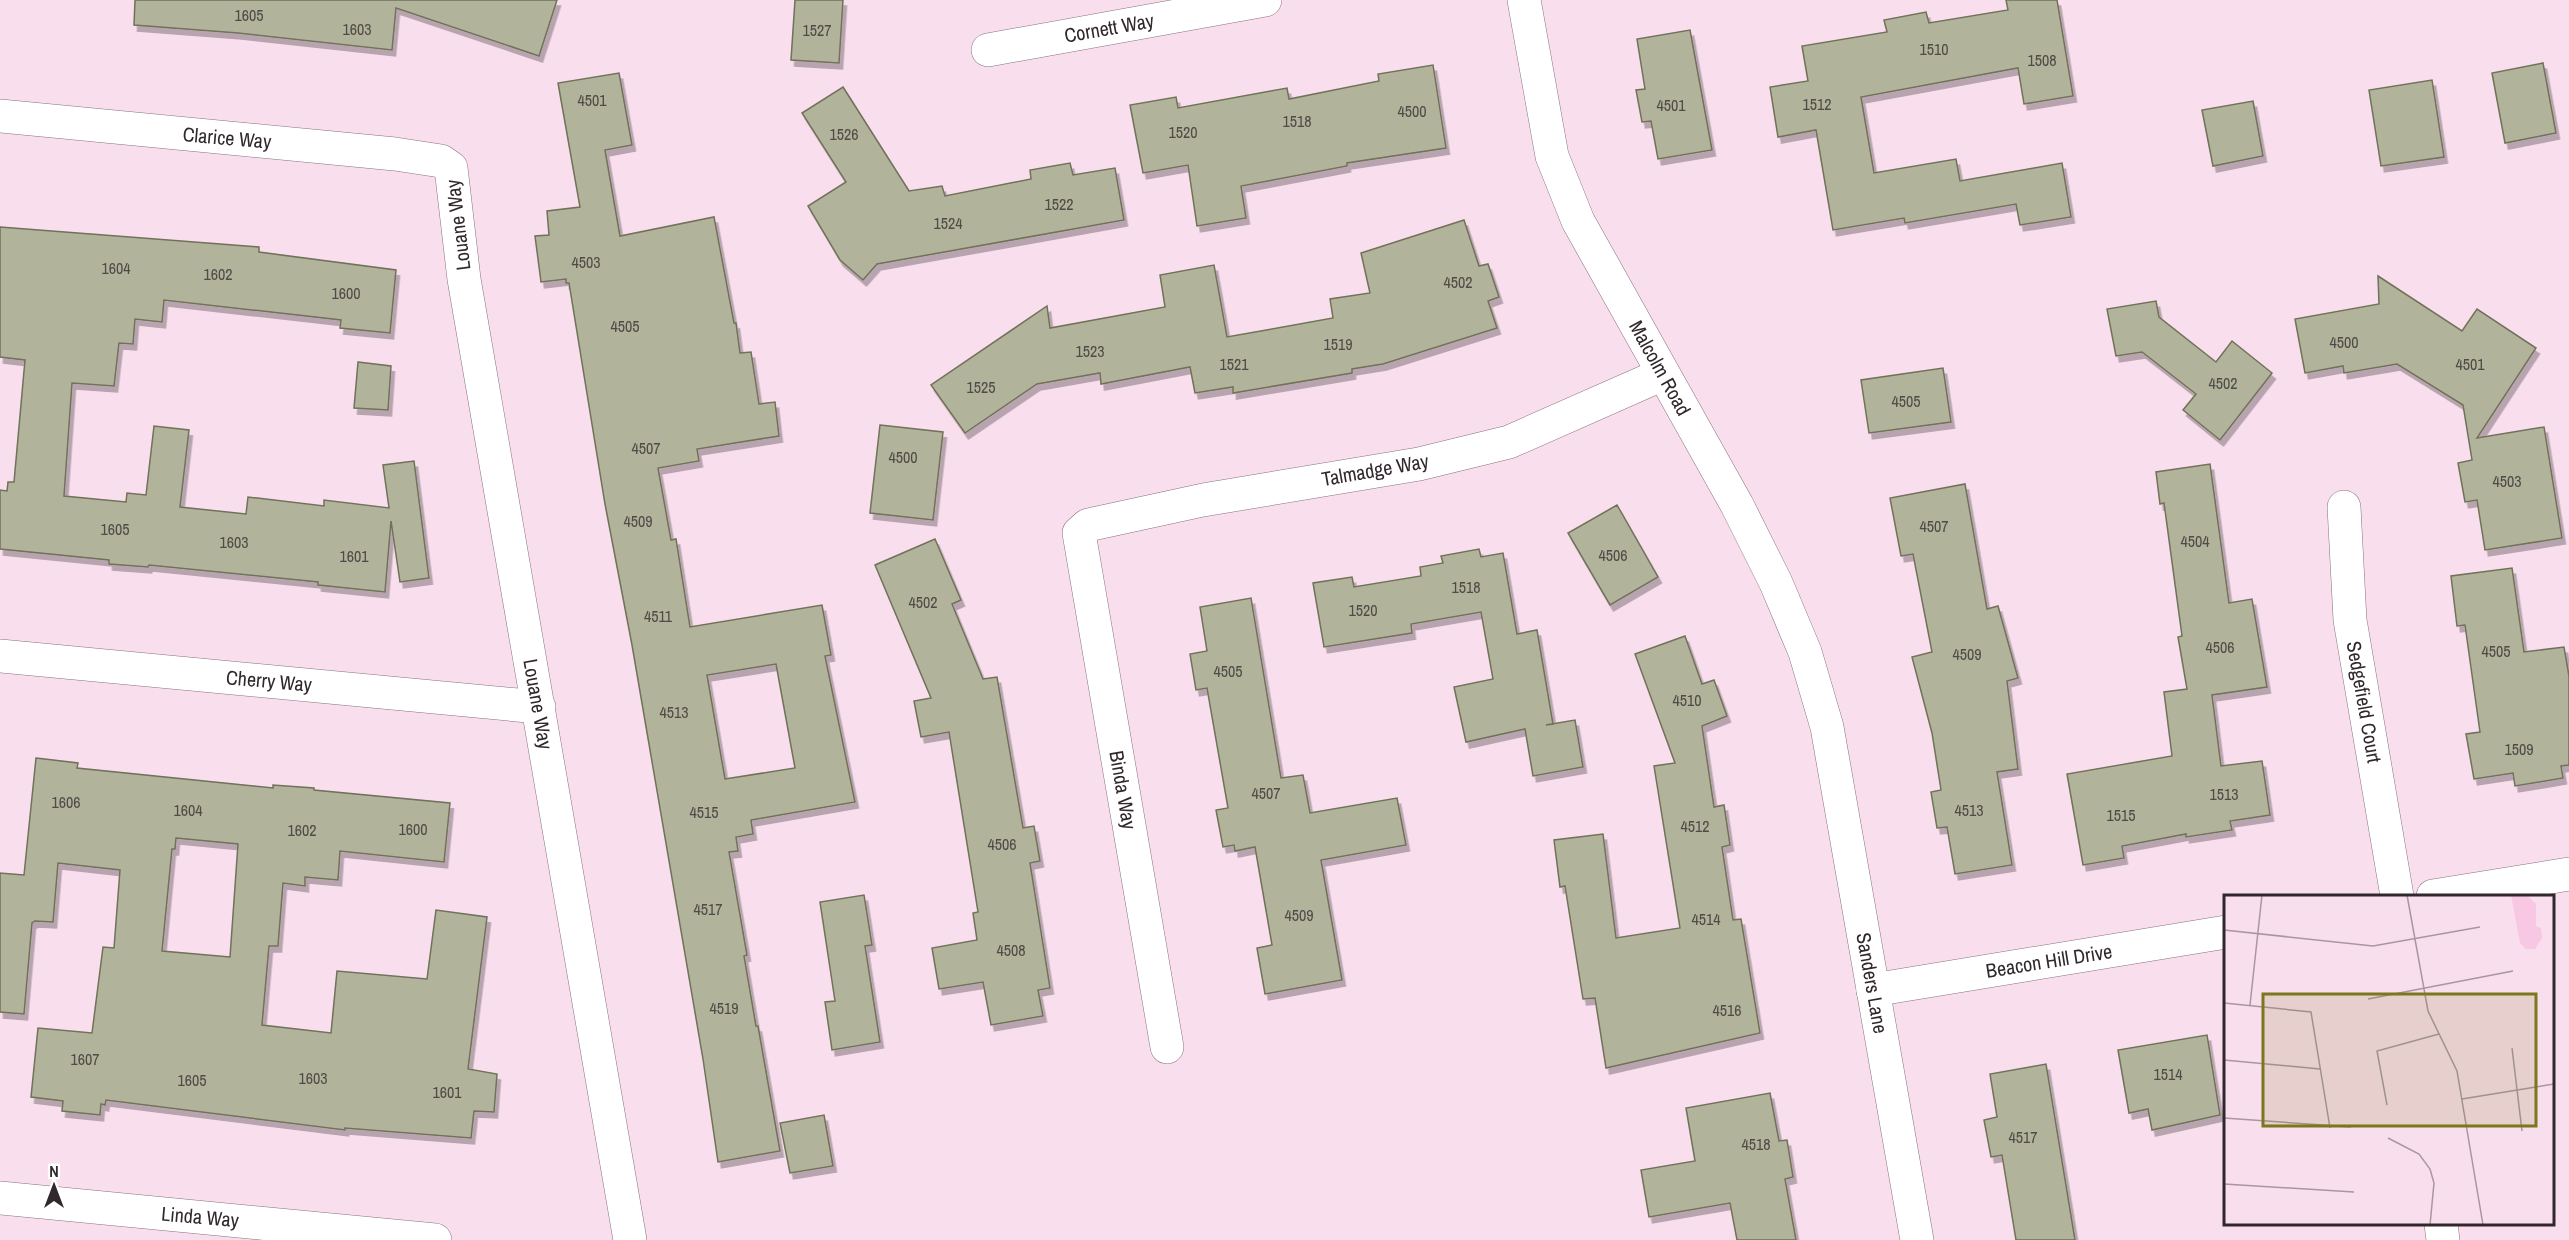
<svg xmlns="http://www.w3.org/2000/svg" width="2569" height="1240" viewBox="0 0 2569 1240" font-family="'Archivo Narrow',sans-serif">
<defs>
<filter id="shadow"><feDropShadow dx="3.5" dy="6" stdDeviation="0" flood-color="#0004"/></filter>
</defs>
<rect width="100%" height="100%" fill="#f9dfed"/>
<g fill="#b2b39b" stroke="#71715b" stroke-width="1.5" fill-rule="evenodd" filter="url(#shadow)">
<path d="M 135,0 L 557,0 L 539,56 L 396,8 L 392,50 L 238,33 L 134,25 Z"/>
<path d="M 795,0 L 843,0 L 839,63 L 791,60 Z"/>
<path d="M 2006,0 L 2057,0 L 2073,96 L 2024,104 L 2018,68 L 1861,97 L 1874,173 L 1956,159 L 1960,181 L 2062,163 L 2071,217 L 2020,225 L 2016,204 L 1905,223 L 1904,218 L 1833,230 L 1816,130 L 1778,137 L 1770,87 L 1808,81 L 1802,46 L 1887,32 L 1884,20 L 1926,12 L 1929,23 L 2008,10 Z"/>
<path d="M 1690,30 L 1712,150 L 1658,159 L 1651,121 L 1642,122 L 1636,90 L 1645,89 L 1637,39 Z"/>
<path d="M 2543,63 L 2556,133 L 2505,143 L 2492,73 Z"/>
<path d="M 1433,65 L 1446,148 L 1347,163 L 1347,166 L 1241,186 L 1246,218 L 1197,226 L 1188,165 L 1143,173 L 1130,105 L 1176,97 L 1178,108 L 1287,88 L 1289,99 L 1379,81 L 1378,74 Z"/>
<path d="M 619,73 L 632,145 L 605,150 L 620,236 L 714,217 L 734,323 L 736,323 L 740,353 L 751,352 L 759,404 L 775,402 L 779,436 L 697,449 L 699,461 L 658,468 L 671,540 L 676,539 L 690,627 L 822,605 L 831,655 L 825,656 L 855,802 L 751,820 L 753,834 L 736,837 L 738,851 L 729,852 L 747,955 L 744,956 L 756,1026 L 758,1026 L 780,1151 L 718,1162 L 703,1059 L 632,645 L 605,504 L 569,283 L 566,283 L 566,279 L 541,282 L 535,236 L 549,235 L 547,211 L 580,207 L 558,83 ZM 776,664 L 795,768 L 725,779 L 707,675 Z"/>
<path d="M 2432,80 L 2444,157 L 2381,166 L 2369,90 Z"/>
<path d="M 843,87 L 909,191 L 942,186 L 945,196 L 1031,179 L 1030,170 L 1070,163 L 1073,175 L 1115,168 L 1124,220 L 877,264 L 863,280 L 840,260 L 808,206 L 846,182 L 802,113 Z"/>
<path d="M 2253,101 L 2263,156 L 2213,166 L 2202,110 Z"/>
<path d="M 1464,220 L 1479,266 L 1488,264 L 1499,297 L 1488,301 L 1497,328 L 1383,364 L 1352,369 L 1352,373 L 1233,393 L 1233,387 L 1195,393 L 1190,367 L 1101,384 L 1100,373 L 1037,384 L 965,433 L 931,385 L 1047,306 L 1050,328 L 1165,307 L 1160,275 L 1214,265 L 1227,337 L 1333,318 L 1330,299 L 1370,293 L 1361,253 Z"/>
<path d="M 0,227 L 259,247 L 259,252 L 396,270 L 390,333 L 340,328 L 341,320 L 164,300 L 162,322 L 135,319 L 133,344 L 119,343 L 114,386 L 72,383 L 64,496 L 126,502 L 127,493 L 146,495 L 154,426 L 189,430 L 180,507 L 246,514 L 248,497 L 324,506 L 324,500 L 389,508 L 383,465 L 414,461 L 429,578 L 400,582 L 391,521 L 385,592 L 318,585 L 318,582 L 149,565 L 148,567 L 109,564 L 109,560 L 0,549 L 0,490 L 7,491 L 8,482 L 14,482 L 25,360 L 0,357 Z"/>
<path d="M 2378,276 L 2462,331 L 2477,309 L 2536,348 L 2477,438 L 2544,427 L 2562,538 L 2485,550 L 2477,500 L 2465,502 L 2458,463 L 2472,460 L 2463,405 L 2397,364 L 2344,373 L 2343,366 L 2305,373 L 2295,319 L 2379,304 Z"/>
<path d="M 2156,301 L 2159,317 L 2216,362 L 2232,341 L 2272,373 L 2220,440 L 2183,410 L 2196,394 L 2142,352 L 2116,356 L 2107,309 Z"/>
<path d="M 358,362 L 391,366 L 388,410 L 354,408 Z"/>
<path d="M 1943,368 L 1951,422 L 1869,433 L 1861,380 Z"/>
<path d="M 880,425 L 943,432 L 933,520 L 870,513 Z"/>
<path d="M 2210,464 L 2229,603 L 2252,599 L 2267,687 L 2212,695 L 2221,766 L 2262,761 L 2270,815 L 2230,821 L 2232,830 L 2186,837 L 2186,834 L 2122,846 L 2124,858 L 2083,865 L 2067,774 L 2172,756 L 2164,692 L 2187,689 L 2178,637 L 2182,636 L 2164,503 L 2160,504 L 2156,472 Z"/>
<path d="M 1965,484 L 1987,609 L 1998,606 L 2018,678 L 2007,681 L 2018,769 L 1997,772 L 2012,865 L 1955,874 L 1947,827 L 1937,828 L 1931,792 L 1941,790 L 1932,733 L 1912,657 L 1932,652 L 1913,554 L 1901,556 L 1890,498 Z"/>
<path d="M 1617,505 L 1658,577 L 1610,605 L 1568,533 Z"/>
<path d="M 935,539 L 961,600 L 952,604 L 983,679 L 997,677 L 1023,828 L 1034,826 L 1040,861 L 1030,863 L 1050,988 L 1038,990 L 1043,1016 L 991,1025 L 983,982 L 939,989 L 932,948 L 977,940 L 973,913 L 978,912 L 949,732 L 921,737 L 914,701 L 931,698 L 875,565 Z"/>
<path d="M 1479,549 L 1481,557 L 1503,553 L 1517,634 L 1537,630 L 1553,724 L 1546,725 L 1575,720 L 1583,767 L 1533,776 L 1525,729 L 1466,742 L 1454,687 L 1493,679 L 1481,612 L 1411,624 L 1412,633 L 1324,647 L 1313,583 L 1352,577 L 1354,587 L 1421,576 L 1420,567 L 1443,563 L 1441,556 Z"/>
<path d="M 2512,568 L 2524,652 L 2564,647 L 2569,676 L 2569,765 L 2561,766 L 2563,778 L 2515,786 L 2513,773 L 2474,779 L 2466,734 L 2480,732 L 2465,625 L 2457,626 L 2451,576 Z"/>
<path d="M 1251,598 L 1281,778 L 1303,775 L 1310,813 L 1397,798 L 1406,845 L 1321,860 L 1342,980 L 1265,994 L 1257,948 L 1272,945 L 1255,847 L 1235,851 L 1234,845 L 1223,847 L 1216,810 L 1228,808 L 1207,688 L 1196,690 L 1190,654 L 1207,651 L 1200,607 Z"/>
<path d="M 1685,636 L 1702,684 L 1714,680 L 1727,716 L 1702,726 L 1714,807 L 1724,805 L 1730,845 L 1722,847 L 1733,920 L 1741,919 L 1760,1033 L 1606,1068 L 1595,998 L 1583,999 L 1565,886 L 1560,887 L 1554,840 L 1603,834 L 1616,938 L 1680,928 L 1654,766 L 1675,763 L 1635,654 Z"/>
<path d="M 36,758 L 78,763 L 77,768 L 273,788 L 273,785 L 314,788 L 314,790 L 450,803 L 444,862 L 340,851 L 338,880 L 305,877 L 305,886 L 283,883 L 278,946 L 269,946 L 262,1025 L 331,1033 L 337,971 L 427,979 L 436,910 L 487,917 L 468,1069 L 497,1074 L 494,1112 L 474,1111 L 471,1138 L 345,1128 L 345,1130 L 106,1100 L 105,1105 L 101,1104 L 100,1115 L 62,1111 L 63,1101 L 31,1097 L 38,1028 L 92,1033 L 103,947 L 114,948 L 120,870 L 58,863 L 53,922 L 35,921 L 32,923 L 24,1014 L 0,1012 L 0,873 L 24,875 ZM 176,838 L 238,844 L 230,957 L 162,951 L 172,849 L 175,849 Z"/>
<path d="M 864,895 L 872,945 L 865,946 L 880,1042 L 832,1050 L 825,1002 L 835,1001 L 820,902 Z"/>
<path d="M 2207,1035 L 2220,1115 L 2152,1130 L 2148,1109 L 2129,1113 L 2118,1050 Z"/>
<path d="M 2046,1064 L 2075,1240 L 2016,1240 L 2002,1155 L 1991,1157 L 1984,1120 L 1997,1117 L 1990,1074 Z"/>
<path d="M 1770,1093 L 1779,1141 L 1787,1140 L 1793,1177 L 1785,1179 L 1796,1240 L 1737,1240 L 1730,1203 L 1649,1217 L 1641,1170 L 1695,1161 L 1686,1108 Z"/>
<path d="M 824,1115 L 833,1166 L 790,1173 L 780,1123 Z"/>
</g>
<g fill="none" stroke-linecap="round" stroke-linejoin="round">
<defs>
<g id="minor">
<path d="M 1524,0 L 1552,156 L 1578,221 L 1737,505 L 1776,583 L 1805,652 L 1827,727 L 1917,1240"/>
<path d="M 988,50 L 1265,0"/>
<path d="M 0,116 L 395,154 L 441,161 L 451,168 L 464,279 L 630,1240"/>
<path d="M 2344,507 L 2350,620 L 2397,896"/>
<path d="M 0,656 L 539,707"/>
<path d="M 2433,896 L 2569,874"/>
<path d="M 1873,990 L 2226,932"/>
<path d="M 1167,1047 L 1079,533 L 1088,525 L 1203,500 L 1419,464 L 1509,442 L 1663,374"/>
<path d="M 0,1198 L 435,1240"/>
<path d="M 2441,1224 L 2443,1240"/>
</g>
</defs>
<use href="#minor" stroke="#88717e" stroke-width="34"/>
<use href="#minor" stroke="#fff" stroke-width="33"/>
</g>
<g text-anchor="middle" stroke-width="4.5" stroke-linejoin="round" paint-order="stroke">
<g font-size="16" fill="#514b48">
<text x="249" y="21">1605</text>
<text x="357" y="35">1603</text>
<text x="817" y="36">1527</text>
<text x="1934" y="55">1510</text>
<text x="2042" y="66">1508</text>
<text x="592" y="106">4501</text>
<text x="1817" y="110">1512</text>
<text x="1671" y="111">4501</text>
<text x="1412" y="117">4500</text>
<text x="1297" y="127">1518</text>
<text x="1183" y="138">1520</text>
<text x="844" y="140">1526</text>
<text x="1059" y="210">1522</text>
<text x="948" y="229">1524</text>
<text x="586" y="268">4503</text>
<text x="116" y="274">1604</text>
<text x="218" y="280">1602</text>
<text x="1458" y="288">4502</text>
<text x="346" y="299">1600</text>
<text x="625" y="332">4505</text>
<text x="2344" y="348">4500</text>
<text x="1338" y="350">1519</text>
<text x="1090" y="357">1523</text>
<text x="1234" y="370">1521</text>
<text x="2470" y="370">4501</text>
<text x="2223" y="389">4502</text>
<text x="981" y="393">1525</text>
<text x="1906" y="407">4505</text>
<text x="646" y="454">4507</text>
<text x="903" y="463">4500</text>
<text x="2507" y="487">4503</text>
<text x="638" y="527">4509</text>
<text x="1934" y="532">4507</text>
<text x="115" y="535">1605</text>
<text x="2195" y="547">4504</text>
<text x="234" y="548">1603</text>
<text x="1613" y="561">4506</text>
<text x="354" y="562">1601</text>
<text x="1466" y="593">1518</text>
<text x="923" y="608">4502</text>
<text x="1363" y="616">1520</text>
<text x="658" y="622">4511</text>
<text x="2220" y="653">4506</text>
<text x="2496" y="657">4505</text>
<text x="1967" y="660">4509</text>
<text x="1228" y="677">4505</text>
<text x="1687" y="706">4510</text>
<text x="674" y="718">4513</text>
<text x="2519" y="755">1509</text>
<text x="1266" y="799">4507</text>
<text x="2224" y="800">1513</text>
<text x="66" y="808">1606</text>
<text x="188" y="816">1604</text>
<text x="1969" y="816">4513</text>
<text x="704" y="818">4515</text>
<text x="2121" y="821">1515</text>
<text x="1695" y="832">4512</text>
<text x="413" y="835">1600</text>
<text x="302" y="836">1602</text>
<text x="1002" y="850">4506</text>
<text x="708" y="915">4517</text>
<text x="1299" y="921">4509</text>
<text x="1706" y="925">4514</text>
<text x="1011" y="956">4508</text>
<text x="724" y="1014">4519</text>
<text x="1727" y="1016">4516</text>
<text x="85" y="1065">1607</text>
<text x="2168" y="1080">1514</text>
<text x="313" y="1084">1603</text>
<text x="192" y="1086">1605</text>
<text x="447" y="1098">1601</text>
<text x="2023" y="1143">4517</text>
<text x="1756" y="1150">4518</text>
</g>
<g font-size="20" fill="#31282d" stroke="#fff">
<text transform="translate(1109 28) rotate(-10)" y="7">Cornett Way</text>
<text transform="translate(227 138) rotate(5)" y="7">Clarice Way</text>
<text transform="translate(458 225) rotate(-97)" y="7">Louane Way</text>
<text transform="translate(1660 368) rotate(61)" y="7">Malcolm Road</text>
<text transform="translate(1375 470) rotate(-10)" y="7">Talmadge Way</text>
<text transform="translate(269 681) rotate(5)" y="7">Cherry Way</text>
<text transform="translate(2364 702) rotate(80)" y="7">Sedgefield Court</text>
<text transform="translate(538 704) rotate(80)" y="7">Louane Way</text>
<text transform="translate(1123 790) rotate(80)" y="7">Binda Way</text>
<text transform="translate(2049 961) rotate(-9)" y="7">Beacon Hill Drive</text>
<text transform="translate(1872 983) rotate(80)" y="7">Sanders Lane</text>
<text transform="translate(200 1217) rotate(5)" y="7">Linda Way</text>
</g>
</g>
<g transform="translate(2224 895)">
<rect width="330" height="330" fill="#f9dfed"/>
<path d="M 287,0 L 303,0 L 312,9 L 312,31 L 317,33 L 318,43 L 311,54 L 302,54 L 296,48 Z" fill="#f8c7e3"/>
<path fill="none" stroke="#a996a0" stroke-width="1.5" d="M 106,0 L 131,0M 183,0 L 204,116 L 233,176 L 259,330M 0,35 L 149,51 L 256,32M 144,104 L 289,76M 0,108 L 87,117 L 106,233M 26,110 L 38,0M 288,153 L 298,236M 0,165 L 96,174M 238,204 L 330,189M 163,210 L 153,156 L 215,139M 0,223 L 127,232M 164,243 L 195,259 L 206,274 L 210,288 L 206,330M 0,289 L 130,297"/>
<path fill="#7a771d" fill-opacity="0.15" stroke="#7a771d" stroke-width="3" d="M 39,99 L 312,99 L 312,231 L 39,231 Z"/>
<rect width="330" height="330" fill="none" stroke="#31282d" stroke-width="3"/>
</g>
<g transform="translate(54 1186)" stroke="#ffffff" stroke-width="4.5" paint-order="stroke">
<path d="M0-4.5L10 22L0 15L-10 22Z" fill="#31282d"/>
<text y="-9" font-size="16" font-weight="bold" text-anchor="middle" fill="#31282d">N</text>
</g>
</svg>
